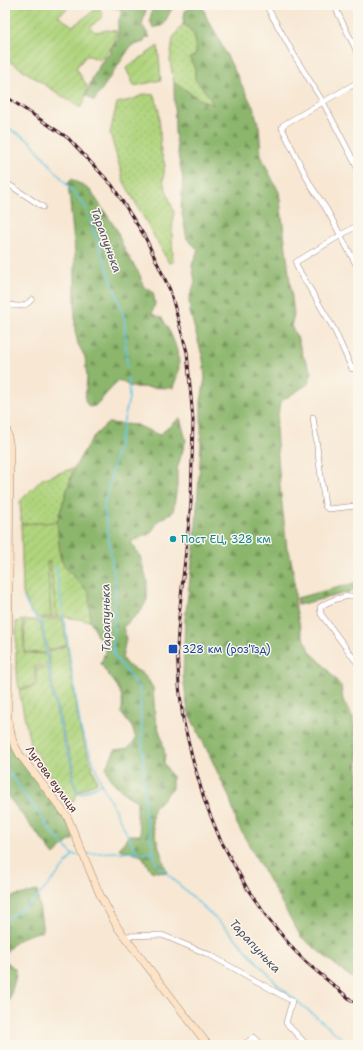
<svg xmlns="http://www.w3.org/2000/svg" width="363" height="1050" viewBox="0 0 363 1050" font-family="'Shantell Sans',sans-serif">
<defs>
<pattern id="grass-dots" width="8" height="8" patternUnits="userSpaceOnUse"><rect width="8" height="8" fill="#afd47d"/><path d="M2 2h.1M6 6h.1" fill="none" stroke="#98b66c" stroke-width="1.8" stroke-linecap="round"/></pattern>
<pattern id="forest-firs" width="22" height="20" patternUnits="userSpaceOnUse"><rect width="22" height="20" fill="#8bb66c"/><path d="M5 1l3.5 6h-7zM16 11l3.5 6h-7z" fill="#749359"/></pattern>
<pattern id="garden-furrows" width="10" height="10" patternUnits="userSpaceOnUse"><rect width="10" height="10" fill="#afd47d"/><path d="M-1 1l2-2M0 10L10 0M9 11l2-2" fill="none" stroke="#98b66c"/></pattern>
</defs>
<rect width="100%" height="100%" fill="#fbf7ec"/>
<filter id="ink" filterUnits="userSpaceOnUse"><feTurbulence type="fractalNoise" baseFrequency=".025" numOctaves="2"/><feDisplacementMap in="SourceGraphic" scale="8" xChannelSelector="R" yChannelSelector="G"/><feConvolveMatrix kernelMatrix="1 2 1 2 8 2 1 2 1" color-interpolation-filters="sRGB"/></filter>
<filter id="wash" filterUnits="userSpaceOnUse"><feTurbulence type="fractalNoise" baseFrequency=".012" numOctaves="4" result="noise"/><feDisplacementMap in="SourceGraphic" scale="16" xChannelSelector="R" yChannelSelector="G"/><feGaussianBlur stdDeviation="0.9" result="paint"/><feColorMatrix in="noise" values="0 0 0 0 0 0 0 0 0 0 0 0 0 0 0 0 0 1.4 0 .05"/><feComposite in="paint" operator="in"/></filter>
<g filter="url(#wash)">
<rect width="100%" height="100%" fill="#f7e7d3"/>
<g fill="url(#grass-dots)" stroke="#7c7a54">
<path d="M 183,24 C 193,30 195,35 196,45 C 197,52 197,55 190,58 L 195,69 L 195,79 L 209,96 L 213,105 C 198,100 187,90 174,83 L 170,61 L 173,38 Z"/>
<path d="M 144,94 L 155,95 L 159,112 L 161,152 L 165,165 L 163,181 L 174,212 L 172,232 L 173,262 L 169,263 L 124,182 L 110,133 L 117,103 L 134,99 Z"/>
<path d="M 74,468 L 57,522 L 21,524 L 20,501 L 42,479 Z"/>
<path d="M 47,562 L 50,562 L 57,617 L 51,617 Z"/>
</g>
<g fill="url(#forest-firs)" stroke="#6a6a4c">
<path d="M 111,5 L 147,5 L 142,25 L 150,37 L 145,38 L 144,42 L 131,46 L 94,101 L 86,95 L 92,79 L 104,58 L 111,53 L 111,48 L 118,38 L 118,22 L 121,15 L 121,9 L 111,7 Z"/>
<path d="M 153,5 L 177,5 L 171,10 L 164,24 L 161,26 L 153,28 L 150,20 Z"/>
<path d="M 195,5 L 203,6 L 207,19 L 217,35 L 223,48 L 253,107 L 259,126 L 261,155 L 268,171 L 279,192 L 294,314 L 291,326 L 297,337 L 303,356 L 312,372 L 308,384 L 280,402 L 276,428 L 280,486 L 287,549 L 290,554 L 294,577 L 296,609 L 301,631 L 311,653 L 320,661 L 341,686 L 343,700 L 353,717 L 358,754 L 358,983 L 301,937 L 237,824 L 230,799 L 210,756 L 188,712 L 183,677 L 185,619 L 195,539 L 201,445 L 201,402 L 205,378 L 203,359 L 190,312 L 189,299 L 195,282 L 192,265 L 198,250 L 187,239 L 181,208 L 183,179 L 179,160 L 175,132 L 174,83 C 187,90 198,101 213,105 L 209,96 L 195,79 L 195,69 L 190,58 C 197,55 197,52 196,45 C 195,35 193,30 183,24 L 185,11 Z"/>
<path d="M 72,179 L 90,190 L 117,230 L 124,249 L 140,275 L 143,286 L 153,292 L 155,303 L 152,314 L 162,318 C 171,333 182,354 178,373 C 177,378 174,383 173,388 L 131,387 L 119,380 L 95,406 L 89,407 L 85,401 L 87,377 L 85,357 L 78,344 L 75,330 L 75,253 L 68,183 Z"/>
<path d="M 180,418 L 186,440 L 177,469 L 177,486 L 173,512 L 159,520 L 151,533 L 131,542 L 140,556 L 147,581 L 147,600 L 140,612 L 123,627 L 126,639 L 122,658 L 127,665 L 142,673 L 149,681 L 153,688 L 155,718 L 162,739 L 165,755 L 164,763 L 172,777 L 172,789 L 153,809 L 152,824 L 167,873 L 151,871 L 142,856 L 119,849 L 129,835 L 141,835 L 137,818 L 137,801 L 125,794 L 110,779 L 106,767 L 115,750 L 128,748 L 136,739 L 132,727 L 121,713 C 127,690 112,682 101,664 L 105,652 L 104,641 L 96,635 L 95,629 L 90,621 L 89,593 L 64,566 L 60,557 L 57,522 L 74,468 L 92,438 L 108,423 L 137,425 L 159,435 Z"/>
<path d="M 358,582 L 358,590 L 298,605 L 297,598 Z"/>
<path d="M 5,673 L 11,742 L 65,818 L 74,839 L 68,842 L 54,855 L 5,793 Z"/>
<path d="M 37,891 L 43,931 C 25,935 15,939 5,954 L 5,898 Z"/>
<path d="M 5,960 L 15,969 L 16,976 L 8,1004 L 5,1006 Z"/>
</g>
<g fill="url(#garden-furrows)" stroke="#7c7a54">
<path d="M 5,5 L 72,5 L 58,16 L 73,26 L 99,7 L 103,16 L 90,27 L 95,32 L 108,30 L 116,31 C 117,44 108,52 99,60 L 90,56 L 86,56 L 76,68 L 87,86 L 84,103 L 80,108 L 5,58 Z"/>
<path d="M 158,46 L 161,80 L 134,86 L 126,68 Z"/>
<path d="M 57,522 L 60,557 L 64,566 L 89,593 L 90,621 L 65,617 L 57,617 L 50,562 L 47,562 L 51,617 L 37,618 L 30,610 L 23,594 L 21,524 Z"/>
<path d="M 41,619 L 63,619 L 67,644 L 48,651 Z"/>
<path d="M 23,620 L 24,653 L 46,654 L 48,665 L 35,667 L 35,685 L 19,689 L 16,668 L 16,622 Z"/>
<path d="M 24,620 L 37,620 L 41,625 L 46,653 L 25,652 Z"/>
<path d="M 67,645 L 80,730 L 97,782 L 79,792 L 73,779 L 74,766 L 66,743 L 54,694 L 48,652 Z"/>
<path d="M 48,667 L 52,694 L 64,743 L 72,766 L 72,780 L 78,793 L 72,803 L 52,777 L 30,744 L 20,695 L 19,690 L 37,686 L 36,669 Z"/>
</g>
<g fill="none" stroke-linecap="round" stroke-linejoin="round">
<g stroke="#66c6e4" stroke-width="1.5">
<path d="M 5,126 L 30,141 L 85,206 L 124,316 L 127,367"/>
<path d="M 128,377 L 129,398 L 104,507 L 115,581 L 113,654 L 139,688 L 143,754 L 145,812 L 156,863 L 227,929 L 279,986 L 350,1045"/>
<path d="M 56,566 L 81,730 L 102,785 L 137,853"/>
<path d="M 24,598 L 30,611 L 42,624 L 53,694 L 65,744 L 73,766 L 73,780 L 80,794 L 101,784"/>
<path d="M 5,767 L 54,835 L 73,855 L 78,855"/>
<path d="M 87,854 L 112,852 L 154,853"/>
<path d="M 5,919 C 34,906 53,880 73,855"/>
</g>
</g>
</g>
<g filter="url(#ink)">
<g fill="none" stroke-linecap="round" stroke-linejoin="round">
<defs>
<g id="street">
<path d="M 266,5 L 297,60 L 323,102 L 358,169"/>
<path d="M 334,5 L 358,54"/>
<path d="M 358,82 L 283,125 L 282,128 L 311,186 L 327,210 L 358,268"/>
<path d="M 5,182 L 43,207"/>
<path d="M 358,225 L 296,262 L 297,267 L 334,329 L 352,369 L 358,365"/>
<path d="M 5,304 C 16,306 24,309 32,299"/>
<path d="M 313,417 L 325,506 L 328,509 L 356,506 L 358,508"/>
<path d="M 358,596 C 346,595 330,600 320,607 L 321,614 L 358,664"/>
<path d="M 124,936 L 162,935 L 210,955 L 292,1001 L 286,1023 L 307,1045"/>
<path d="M 242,1045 L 254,1038 L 261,1045"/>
</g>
<path id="secondary" d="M 5,421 L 10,448 L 8,719 L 13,742 L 20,755 L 67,816 L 100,895 L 118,928 L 208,1045"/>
</defs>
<use href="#street" stroke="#a0837f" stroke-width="6"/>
<use href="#secondary" stroke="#a0837f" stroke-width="8"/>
<use href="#street" stroke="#fff" stroke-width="5"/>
<use href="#secondary" stroke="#fee4c6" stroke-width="7"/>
<defs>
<path id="rail" d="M 5,96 L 68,138 L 112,185 L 145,237 L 170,290 L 187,352 L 193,420 L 191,502 L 179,616 L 177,648 L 179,686 L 183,719 L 193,761 L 205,802 L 220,839 L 248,890 L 267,917 L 294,950 L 307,963 L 351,1000 L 358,1004"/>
</defs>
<use href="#rail" stroke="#4a1f2b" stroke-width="3"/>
<use href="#rail" stroke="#fbf7ec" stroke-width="1.5" stroke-dasharray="4.5" stroke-linecap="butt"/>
</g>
</g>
<circle fill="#0f9aa8" stroke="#fbf7ec" stroke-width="1.5" cx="173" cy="539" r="4"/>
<rect fill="#1a4fb4" stroke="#fbf7ec" stroke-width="1.5" x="168" y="644" width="10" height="10" rx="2"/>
<g text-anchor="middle" stroke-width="3" stroke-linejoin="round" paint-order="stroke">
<g font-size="11" fill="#0d838f" stroke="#fbf7ec" text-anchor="start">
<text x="181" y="543">Пост ЕЦ, 328 км</text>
</g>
<g font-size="11" fill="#164399" stroke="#fbf7ec" text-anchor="start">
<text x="182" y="653">328 км (роз'їзд)</text>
</g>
<g font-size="11" fill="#4a1f2b" stroke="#fbf7ec">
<text transform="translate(52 779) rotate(54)" y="4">Лугова вулиця</text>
</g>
<g font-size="12" font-style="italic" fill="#525162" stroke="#fbf7ec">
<text transform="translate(106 240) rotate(70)" y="4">Тарапунька</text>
<text transform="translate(106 618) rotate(-91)" y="4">Тарапунька</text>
<text transform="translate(255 946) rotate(47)" y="4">Тарапунька</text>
</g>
</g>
<rect width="363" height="1050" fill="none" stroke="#fbf7ec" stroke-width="20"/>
</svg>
